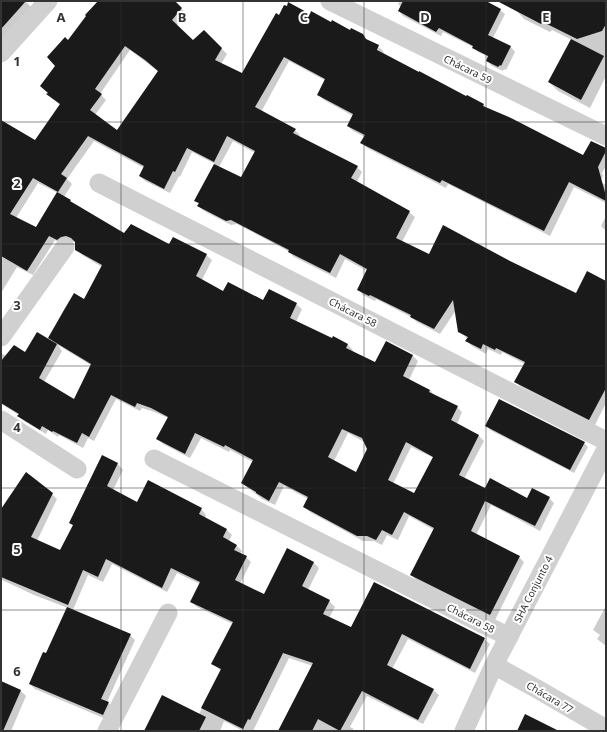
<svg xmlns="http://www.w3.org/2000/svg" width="607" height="732" viewBox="0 0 607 732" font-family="'Noto Sans',sans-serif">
<rect width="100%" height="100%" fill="#fff"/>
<g fill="#0003" fill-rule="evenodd">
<path d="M 1,1 L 25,1 L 32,8 L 1,42 Z"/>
<path d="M 100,1 L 173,1 L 187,14 L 176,26 L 193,42 L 204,31 L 227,54 L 221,64 L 243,75 L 279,16 L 310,16 L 362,35 L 368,41 L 379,47 L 377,47 L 375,55 L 379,47 L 384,52 L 383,53 L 467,98 L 483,105 L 488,109 L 583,157 L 606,149 L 606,166 L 602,173 L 603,176 L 600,182 L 606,185 L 606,203 L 574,187 L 550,236 L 448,184 L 446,188 L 367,148 L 362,143 L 365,137 L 353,131 L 348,126 L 353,116 L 324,100 L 319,95 L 326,81 L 289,61 L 261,112 L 295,130 L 300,135 L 299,137 L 357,167 L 362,172 L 357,182 L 409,212 L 415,217 L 402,242 L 429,255 L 510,262 L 576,294 L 606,282 L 606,403 L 595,425 L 521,387 L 515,382 L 525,364 L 502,352 L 501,355 L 488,349 L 486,354 L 472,346 L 467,341 L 468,339 L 459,331 L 456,310 L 440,334 L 417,322 L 411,317 L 376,299 L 375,301 L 363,295 L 358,289 L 367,271 L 345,259 L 336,278 L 294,257 L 288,251 L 237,224 L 231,225 L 204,211 L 198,206 L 199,204 L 195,201 L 215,164 L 192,152 L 180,177 L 179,176 L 170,193 L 145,181 L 140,176 L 144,168 L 94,141 L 67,179 L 72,184 L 64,197 L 76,206 L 125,235 L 206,255 L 212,260 L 202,280 L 223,292 L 263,302 L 296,304 L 302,309 L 296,322 L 332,340 L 334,337 L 348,345 L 353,350 L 352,352 L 375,364 L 386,342 L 413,356 L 418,361 L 409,380 L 430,390 L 435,396 L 457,407 L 462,412 L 457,424 L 478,435 L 484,441 L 464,479 L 485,489 L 527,499 L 549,498 L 554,503 L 540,531 L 491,505 L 476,535 L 519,557 L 524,562 L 495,620 L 416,580 L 411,575 L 434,530 L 409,516 L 398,540 L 387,535 L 382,545 L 374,541 L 363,541 L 310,512 L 304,507 L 308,499 L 284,486 L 275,505 L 262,499 L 242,483 L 253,462 L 230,450 L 229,452 L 201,438 L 190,458 L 163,444 L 157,439 L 168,418 L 157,413 L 142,408 L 140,411 L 116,399 L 94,441 L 88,438 L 83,448 L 59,435 L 58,437 L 48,430 L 46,434 L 24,421 L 19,415 L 1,404 L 1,353 L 6,356 L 26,354 L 54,343 L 50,338 L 84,300 L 102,267 L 82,255 L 76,249 L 76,242 L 72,241 L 63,245 L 55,240 L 33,275 L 17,267 L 1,293 L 1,121 L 35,141 L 60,105 L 48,94 L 56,66 L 69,41 ZM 130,50 L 159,72 L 117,132 L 95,115 L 106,100 L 100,94 ZM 233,141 L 255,153 L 242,179 L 219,167 ZM 38,183 L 58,193 L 36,229 L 16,218 ZM 58,345 L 92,366 L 74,400 L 44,382 L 62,351 ZM 348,433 L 364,442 L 368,449 L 356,473 L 334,461 ZM 411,447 L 434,458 L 415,495 L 393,484 Z"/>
<path d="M 400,1 L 484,1 L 500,10 L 505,14 L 493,38 L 511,47 L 515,52 L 506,70 L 504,69 L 503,71 L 492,66 L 487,61 L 489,57 L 478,52 L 473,47 L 443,32 L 441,36 L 403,16 L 399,11 L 401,7 L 398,4 Z"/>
<path d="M 521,1 L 606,1 L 606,76 L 590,108 L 558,91 L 549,82 L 572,40 L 552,30 L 550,32 L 524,19 L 516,10 Z"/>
<path d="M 606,216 L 606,231 L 601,226 Z"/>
<path d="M 487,426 L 584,443 L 588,447 L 574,473 L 490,430 Z"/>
<path d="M 103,457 L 118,464 L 123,470 L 113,490 L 137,503 L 201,509 L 206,515 L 205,519 L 227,530 L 232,535 L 229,541 L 236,545 L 242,551 L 240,554 L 246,557 L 251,562 L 240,584 L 264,595 L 288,549 L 314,563 L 319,568 L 308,590 L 329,601 L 335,607 L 329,618 L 351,629 L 484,639 L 490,644 L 475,673 L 408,639 L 392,669 L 433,690 L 439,695 L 423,724 L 367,696 L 350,727 L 354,729 L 351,731 L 279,731 L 313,666 L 289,658 L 253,731 L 243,731 L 224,721 L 220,731 L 145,731 L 199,714 L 221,671 L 213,664 L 233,624 L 197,607 L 191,602 L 200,584 L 177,573 L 167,592 L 112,564 L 103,582 L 88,575 L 73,610 L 130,635 L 135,640 L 107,702 L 114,708 L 108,720 L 35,689 L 30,684 L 46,655 L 68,608 L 34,595 L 2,580 L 1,587 L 1,511 L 52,494 L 57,499 L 37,541 L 61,551 L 74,526 L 70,523 Z"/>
<path d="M 606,606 L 606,646 L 597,639 L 600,635 L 593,630 Z"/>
<path d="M 1,682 L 20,690 L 26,696 L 11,731 L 1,731 Z"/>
</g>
<g fill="#1a1a1a" fill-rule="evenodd">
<path d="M 1,1 L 26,1 L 1,29 Z"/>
<path d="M 98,1 L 175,1 L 182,8 L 172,20 L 193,40 L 204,30 L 222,48 L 215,60 L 242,73 L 276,13 L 279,15 L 284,5 L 287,6 L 288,2 L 310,14 L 311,11 L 331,22 L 332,20 L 350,30 L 351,28 L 363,34 L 366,39 L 379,45 L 377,50 L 419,72 L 419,71 L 466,96 L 467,95 L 484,104 L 483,106 L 511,118 L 583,155 L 591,141 L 606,148 L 606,151 L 598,167 L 606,196 L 606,201 L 569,182 L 544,231 L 442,180 L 440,183 L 360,143 L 365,135 L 347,126 L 353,114 L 317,95 L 325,79 L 284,57 L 255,107 L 296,129 L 293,133 L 358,166 L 351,178 L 410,211 L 396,238 L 429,254 L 443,225 L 510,261 L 576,293 L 587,271 L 606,281 L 606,388 L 589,420 L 514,382 L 525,362 L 496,348 L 495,350 L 483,344 L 481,349 L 465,341 L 468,337 L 458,332 L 453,300 L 434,329 L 410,317 L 411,315 L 370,295 L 369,296 L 357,290 L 367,269 L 340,254 L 330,273 L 288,252 L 289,250 L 231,220 L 226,221 L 197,206 L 199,203 L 194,201 L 214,164 L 241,177 L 255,151 L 227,136 L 214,162 L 187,148 L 175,172 L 173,171 L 164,189 L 139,176 L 144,166 L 88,136 L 61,174 L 67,178 L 58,192 L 33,178 L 10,214 L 36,227 L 57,192 L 71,200 L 70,201 L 124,233 L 131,224 L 169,244 L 173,237 L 207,254 L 196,276 L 223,291 L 228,282 L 263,300 L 269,289 L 297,303 L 290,318 L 332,338 L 333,336 L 348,344 L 346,348 L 375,362 L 386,341 L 413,355 L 403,376 L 430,390 L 429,392 L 458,406 L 451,420 L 479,435 L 459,475 L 485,488 L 490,478 L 527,498 L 532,488 L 550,497 L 535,526 L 485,501 L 471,531 L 520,556 L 490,615 L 410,575 L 434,528 L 404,512 L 392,535 L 382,530 L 376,540 L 367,536 L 357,536 L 303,507 L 308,497 L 279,482 L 269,501 L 256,493 L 256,492 L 241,483 L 253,460 L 225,445 L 224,447 L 195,433 L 185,454 L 156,439 L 168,417 L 151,408 L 137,403 L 135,407 L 111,395 L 89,437 L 82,433 L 77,443 L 53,431 L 52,432 L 42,426 L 40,430 L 17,416 L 19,414 L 1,403 L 1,361 L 14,345 L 25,352 L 37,332 L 57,344 L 39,378 L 74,399 L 91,364 L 48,338 L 64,310 L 74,293 L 84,299 L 102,265 L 75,250 L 75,242 L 71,238 L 66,236 L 61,237 L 57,240 L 49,236 L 27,271 L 1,256 L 1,120 L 35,140 L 60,104 L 46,94 L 48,93 L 40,86 L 55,66 L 47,57 L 65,37 L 68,40 L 86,16 L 85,15 ZM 125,46 L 145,60 L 158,71 L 117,130 L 90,110 L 102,94 L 95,89 ZM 342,429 L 362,438 L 367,449 L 356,472 L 328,457 ZM 406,442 L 433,457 L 414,493 L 388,480 Z"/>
<path d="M 403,1 L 486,1 L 501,9 L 488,35 L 511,46 L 501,66 L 500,65 L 498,67 L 486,61 L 488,56 L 472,48 L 473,46 L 439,28 L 436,32 L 398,11 Z"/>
<path d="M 497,1 L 606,1 L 606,24 L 602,31 L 577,39 L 543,22 L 541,24 Z"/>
<path d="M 571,39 L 604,56 L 581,100 L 548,82 Z"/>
<path d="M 499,399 L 585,442 L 570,470 L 485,426 Z"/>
<path d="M 102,455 L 118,463 L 107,486 L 137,502 L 148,480 L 202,508 L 199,514 L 227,529 L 223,537 L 237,545 L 234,550 L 247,556 L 235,580 L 264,594 L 287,548 L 314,562 L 302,586 L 330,600 L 323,614 L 351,627 L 374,582 L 485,638 L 470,669 L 402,634 L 387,665 L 434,689 L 418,720 L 362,691 L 340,731 L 318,719 L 312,731 L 278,731 L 313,663 L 283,653 L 250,720 L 248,719 L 243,729 L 201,708 L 221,669 L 211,664 L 233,622 L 190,602 L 200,582 L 171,568 L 162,588 L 106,559 L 98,577 L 83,570 L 68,605 L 1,577 L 1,509 L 26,472 L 53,493 L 31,537 L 60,550 L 73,525 L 69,523 Z"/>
<path d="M 67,607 L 131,634 L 101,699 L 109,702 L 103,715 L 29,684 L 43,652 L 46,653 Z"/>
<path d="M 1,681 L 21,690 L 3,731 L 1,731 Z"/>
<path d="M 162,695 L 206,717 L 199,731 L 144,731 Z"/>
<path d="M 525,714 L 559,731 L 517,731 Z"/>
</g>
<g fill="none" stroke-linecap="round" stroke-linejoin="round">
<g stroke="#d0d0d0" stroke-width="19">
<path d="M 330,1 L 606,136"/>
<path d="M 1,53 L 48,1"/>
<path d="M 99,183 L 606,441"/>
<path d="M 1,337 L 65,247"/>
<path d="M 1,420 L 77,469"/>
<path d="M 154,459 L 509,637"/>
<path d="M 494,665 L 539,690 L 606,729"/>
<path d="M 107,731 L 168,613"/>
<path d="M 464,731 L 494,665 L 606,449"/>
</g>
</g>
<path fill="none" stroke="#333" stroke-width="1" stroke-opacity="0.55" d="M 121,1 L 121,731M 243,1 L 243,731M 364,1 L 364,731M 486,1 L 486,731M 1,122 L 606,122M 1,244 L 606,244M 1,366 L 606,366M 1,488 L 606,488M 1,610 L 606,610"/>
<g text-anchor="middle" stroke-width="4" stroke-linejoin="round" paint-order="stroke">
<g font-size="10" fill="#333" stroke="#fff">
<text transform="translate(468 69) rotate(26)" y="4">Chácara 59</text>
<text transform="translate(353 312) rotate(27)" y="4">Chácara 58</text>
<text transform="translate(533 589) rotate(-63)" y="4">SHA Conjunto 4</text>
<text transform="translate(471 618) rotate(27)" y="4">Chácara 58</text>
<text transform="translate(550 697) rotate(30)" y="4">Chácara 77</text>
</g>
</g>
<g font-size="13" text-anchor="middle" font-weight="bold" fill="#333" stroke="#fff" stroke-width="4" stroke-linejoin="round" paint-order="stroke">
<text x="61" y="22">A</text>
<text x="182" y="22">B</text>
<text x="304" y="22">C</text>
<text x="425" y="22">D</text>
<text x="546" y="22">E</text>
<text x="17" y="66">1</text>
<text x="17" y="188">2</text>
<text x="17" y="310">3</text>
<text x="17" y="432">4</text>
<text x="17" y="554">5</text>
<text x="17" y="676">6</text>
</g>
<rect width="607" height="732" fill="none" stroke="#333333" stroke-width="4"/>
</svg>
